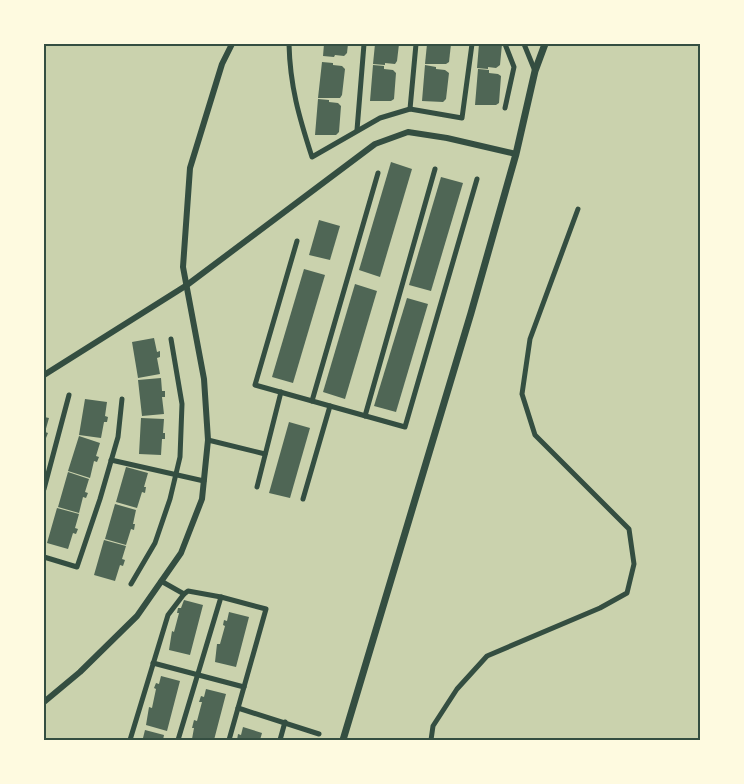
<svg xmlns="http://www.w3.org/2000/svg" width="744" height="784" viewBox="0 0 744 784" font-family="'Times New Roman',serif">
<rect width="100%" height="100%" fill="#e9edc9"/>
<rect fill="#cad2ad" x="44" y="44" width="656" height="696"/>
<g fill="#4f6655">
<path d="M 324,44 L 348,44 L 347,53 L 344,56 L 335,55 L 334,57 L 323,56 Z"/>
<path d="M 375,44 L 399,44 L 397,61 L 395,64 L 385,63 L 385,65 L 373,64 Z"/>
<path d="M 427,44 L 451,44 L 449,62 L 446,64 L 425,64 Z"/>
<path d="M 479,44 L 502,44 L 500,65 L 496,68 L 488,67 L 488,69 L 477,68 Z"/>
<path d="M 322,62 L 333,63 L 333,65 L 342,66 L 345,69 L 342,95 L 340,98 L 318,98 Z"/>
<path d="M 373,65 L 384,66 L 384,69 L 393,70 L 396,73 L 394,99 L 391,101 L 370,101 Z"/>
<path d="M 425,65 L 436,67 L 436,69 L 445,70 L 449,73 L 446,99 L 443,102 L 422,101 Z"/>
<path d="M 478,69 L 489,70 L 489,73 L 498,74 L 501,76 L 499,103 L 496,105 L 475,105 Z"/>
<path d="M 318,99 L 329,100 L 329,102 L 338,103 L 341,106 L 339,132 L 336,135 L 315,135 Z"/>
<path d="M 391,162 L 412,169 L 380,277 L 359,270 Z"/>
<path d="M 441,177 L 463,183 L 431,291 L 409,285 Z"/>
<path d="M 319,220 L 340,226 L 330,260 L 309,255 Z"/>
<path d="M 304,269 L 325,275 L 293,383 L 272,377 Z"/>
<path d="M 355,284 L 377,291 L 345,399 L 323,392 Z"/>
<path d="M 407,298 L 428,304 L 396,412 L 374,406 Z"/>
<path d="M 154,338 L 157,352 L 160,351 L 160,357 L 157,358 L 160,374 L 138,378 L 132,342 Z"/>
<path d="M 161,378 L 162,391 L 165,391 L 165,397 L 162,397 L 164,414 L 142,416 L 138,380 Z"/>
<path d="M 85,399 L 107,402 L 105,416 L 108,417 L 107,422 L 104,422 L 101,438 L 79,435 Z"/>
<path d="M 44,417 L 49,418 L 45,432 L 48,433 L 46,438 L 44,437 Z"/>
<path d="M 141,418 L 164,419 L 163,433 L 165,433 L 165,439 L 162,439 L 161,455 L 139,454 Z"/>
<path d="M 289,422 L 310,428 L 290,498 L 269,493 Z"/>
<path d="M 79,436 L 100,443 L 96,456 L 99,457 L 97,462 L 94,461 L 90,478 L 68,471 Z"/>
<path d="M 126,467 L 148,473 L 144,487 L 146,487 L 145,493 L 142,492 L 137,508 L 116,502 Z"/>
<path d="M 68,472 L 89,479 L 85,492 L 88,493 L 86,498 L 83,497 L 79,513 L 58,507 Z"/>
<path d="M 115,504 L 136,510 L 133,524 L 135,524 L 134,530 L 131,529 L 126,545 L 105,539 Z"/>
<path d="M 57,508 L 79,514 L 75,528 L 78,529 L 76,534 L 73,533 L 68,549 L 47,543 Z"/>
<path d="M 104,540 L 126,546 L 122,559 L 125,560 L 123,566 L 120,565 L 115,581 L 94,575 Z"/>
<path d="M 184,600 L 203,605 L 190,655 L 169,650 L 172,631 L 174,632 L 179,613 L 177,613 L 178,608 L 181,608 Z"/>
<path d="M 229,612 L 249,617 L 236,667 L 215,662 L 217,644 L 220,644 L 225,626 L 223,625 L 224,620 L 227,621 Z"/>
<path d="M 161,676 L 180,681 L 167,731 L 146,725 L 149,707 L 152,708 L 156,689 L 154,688 L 156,683 L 159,684 Z"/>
<path d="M 206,689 L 226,694 L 214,740 L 198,740 L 192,739 L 194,728 L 192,728 L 194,720 L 197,721 L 202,702 L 199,702 L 201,696 L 204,697 Z"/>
<path d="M 243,727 L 262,733 L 260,740 L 237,740 L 238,734 L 241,735 Z"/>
<path d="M 145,730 L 164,735 L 163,740 L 139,740 L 140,738 L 143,738 Z"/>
</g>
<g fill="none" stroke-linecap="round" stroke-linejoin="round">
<g stroke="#344e41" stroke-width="5">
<path d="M 289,44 C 290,86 299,117 312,157 L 380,118 L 410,109 L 462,118 L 472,44"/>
<path d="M 524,44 L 535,71"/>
<path d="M 505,108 L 514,67 L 505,44"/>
<path d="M 410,109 L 416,44"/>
<path d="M 357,130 L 364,44"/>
<path d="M 297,241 L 255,385 L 405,427 L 477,179"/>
<path d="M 312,401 L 378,173"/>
<path d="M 365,416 L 435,169"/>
<path d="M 208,440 L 265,454"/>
<path d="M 111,460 L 204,481"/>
<path d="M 257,487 L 281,392"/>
<path d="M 44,489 L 69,395"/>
<path d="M 303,499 L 330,406"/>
<path d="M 44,557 L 77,567 L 100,499 L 118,437 L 122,399"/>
<path d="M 161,581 L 184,594"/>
<path d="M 131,584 L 155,543 L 170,499 L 180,457 L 182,404 L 171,339"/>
<path d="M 153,663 L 244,687"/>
<path d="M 238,708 L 319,734"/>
<path d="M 130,740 L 168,615 L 184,594 L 188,591 L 221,597 L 266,609 L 229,740"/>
<path d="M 178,740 L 221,597"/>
<path d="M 280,740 L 285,722"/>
<path d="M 431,740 L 433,726 L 457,689 L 487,656 L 600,608 L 627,593 L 634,564 L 629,529 L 535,435 L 522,394 L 530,339 L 578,209"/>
</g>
<g stroke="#344e41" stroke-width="6">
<path d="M 44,375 L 187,285 L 375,144 L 408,132 L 447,138 L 516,154"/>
<path d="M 44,702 L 80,672 L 137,616 L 181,553 L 202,499 L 208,440 L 204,379 L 183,267 L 190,168 L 222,64 L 232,44"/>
</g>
<path stroke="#344e41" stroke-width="7" d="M 343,740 L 471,313 L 516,154 L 535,71 L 545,44"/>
</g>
<rect width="744" height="784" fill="none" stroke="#fefae0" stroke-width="90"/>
<rect x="45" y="45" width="654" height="694" fill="none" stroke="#344e41" stroke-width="2"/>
</svg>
